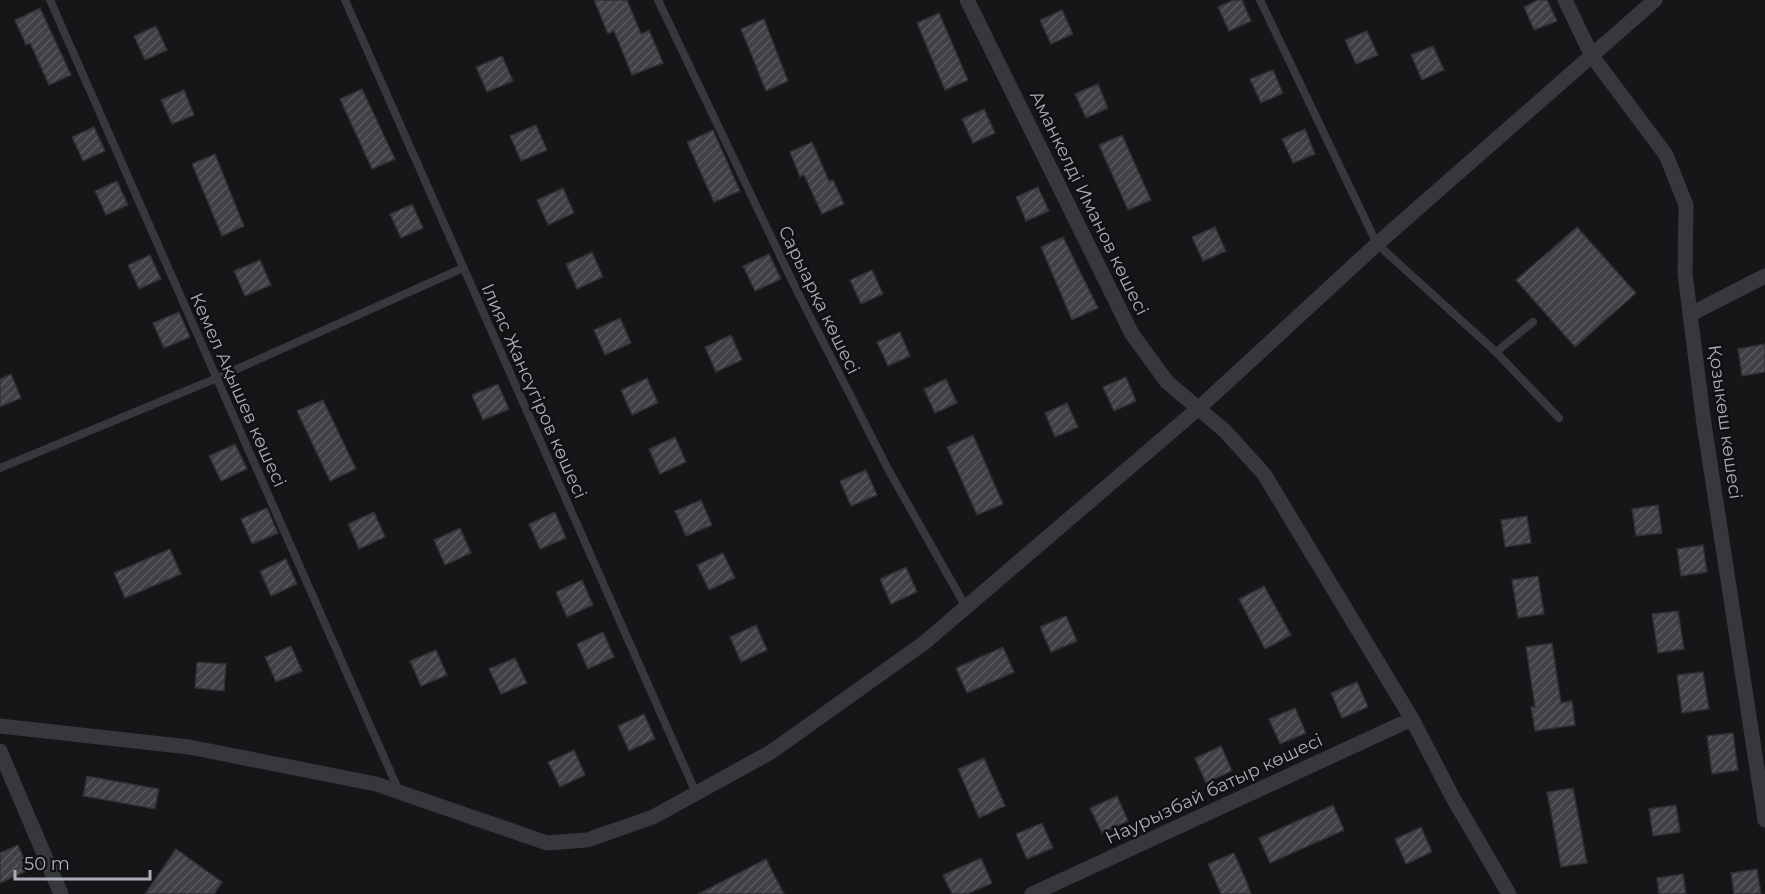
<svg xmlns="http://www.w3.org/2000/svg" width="1765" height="894" viewBox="0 0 1765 894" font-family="Montserrat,sans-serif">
<defs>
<pattern id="building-hatch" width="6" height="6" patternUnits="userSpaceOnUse" patternTransform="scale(1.5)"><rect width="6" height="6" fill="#404145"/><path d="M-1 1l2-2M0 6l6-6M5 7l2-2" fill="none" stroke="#595a5e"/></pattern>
</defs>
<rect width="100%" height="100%" fill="#161618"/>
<g fill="url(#building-hatch)" stroke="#303034" stroke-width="1.5">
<path d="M 594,0 L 627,0 L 641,34 L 649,30 L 663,63 L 632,75 L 614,31 L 608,34 Z"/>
<path d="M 1234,0 L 1242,0 L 1251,21 L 1229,31 L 1218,7 Z"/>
<path d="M 1538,0 L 1547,0 L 1557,21 L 1534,30 L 1524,7 Z"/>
<path d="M 40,8 L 71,75 L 49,85 L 30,43 L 26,45 L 15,20 Z"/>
<path d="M 1062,10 L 1073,34 L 1051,44 L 1040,20 Z"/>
<path d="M 939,13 L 968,80 L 945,90 L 917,23 Z"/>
<path d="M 764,19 L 788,81 L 766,91 L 741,29 Z"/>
<path d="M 156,26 L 167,50 L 145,60 L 134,36 Z"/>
<path d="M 1367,31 L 1378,55 L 1356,64 L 1345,40 Z"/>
<path d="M 1433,46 L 1444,70 L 1422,80 L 1411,55 Z"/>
<path d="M 502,56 L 513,81 L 487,92 L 476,67 Z"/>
<path d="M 1273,70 L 1283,93 L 1261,103 L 1250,79 Z"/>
<path d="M 1098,84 L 1108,108 L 1086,118 L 1075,94 Z"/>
<path d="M 362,89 L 395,159 L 372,169 L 340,99 Z"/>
<path d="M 184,90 L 194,115 L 172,124 L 161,100 Z"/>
<path d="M 984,109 L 995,133 L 973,143 L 962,119 Z"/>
<path d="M 536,125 L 547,150 L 521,161 L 510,136 Z"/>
<path d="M 94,127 L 105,151 L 83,161 L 72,137 Z"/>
<path d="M 1305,129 L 1315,154 L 1293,163 L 1282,139 Z"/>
<path d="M 713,130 L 740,191 L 714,202 L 687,142 Z"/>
<path d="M 1122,135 L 1151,200 L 1128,210 L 1099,145 Z"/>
<path d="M 812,142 L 829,181 L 833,180 L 844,204 L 822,214 L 804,175 L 800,177 L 790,152 Z"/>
<path d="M 215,154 L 244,226 L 222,236 L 192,164 Z"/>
<path d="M 117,181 L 128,205 L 106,215 L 95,191 Z"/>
<path d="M 1038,187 L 1049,211 L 1026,221 L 1016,197 Z"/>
<path d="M 563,188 L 574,213 L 548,225 L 537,200 Z"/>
<path d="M 412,204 L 423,228 L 401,238 L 390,214 Z"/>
<path d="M 1215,227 L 1226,251 L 1203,261 L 1192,237 Z"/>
<path d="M 1577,227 L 1636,293 L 1575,347 L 1516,280 Z"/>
<path d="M 1063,237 L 1098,308 L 1072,320 L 1041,247 Z"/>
<path d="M 592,252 L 603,277 L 577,289 L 566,264 Z"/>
<path d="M 769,254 L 781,279 L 755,291 L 743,266 Z"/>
<path d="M 150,255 L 161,279 L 139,289 L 128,265 Z"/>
<path d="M 260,260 L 271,285 L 245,296 L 234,271 Z"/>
<path d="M 872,270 L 883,294 L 861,304 L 850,280 Z"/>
<path d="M 179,312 L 190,337 L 164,348 L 153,323 Z"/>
<path d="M 620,318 L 631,343 L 605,355 L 594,330 Z"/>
<path d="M 900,332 L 910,356 L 888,366 L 877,342 Z"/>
<path d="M 731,335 L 742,360 L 716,372 L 705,347 Z"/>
<path d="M 1765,344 L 1765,372 L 1742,376 L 1738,349 Z"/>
<path d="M 11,374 L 21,398 L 0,407 L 0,379 Z"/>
<path d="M 1126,377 L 1136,401 L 1114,411 L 1103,387 Z"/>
<path d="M 647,378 L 658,403 L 632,415 L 621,390 Z"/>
<path d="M 946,379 L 957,403 L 935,413 L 924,389 Z"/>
<path d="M 498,384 L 509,409 L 483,420 L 472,395 Z"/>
<path d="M 323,400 L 356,469 L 330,481 L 297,411 Z"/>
<path d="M 1067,403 L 1078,427 L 1055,437 L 1045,413 Z"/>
<path d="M 973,435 L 1003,504 L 977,515 L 947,447 Z"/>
<path d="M 675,437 L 686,462 L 660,474 L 649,449 Z"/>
<path d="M 235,444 L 247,469 L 221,481 L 209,456 Z"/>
<path d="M 866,470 L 877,495 L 851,506 L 840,481 Z"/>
<path d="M 701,500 L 712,525 L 686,536 L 675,511 Z"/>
<path d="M 1658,505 L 1662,533 L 1636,536 L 1632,509 Z"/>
<path d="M 267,508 L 278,533 L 252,544 L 241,519 Z"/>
<path d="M 374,512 L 385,537 L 359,549 L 348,524 Z"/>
<path d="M 555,512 L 566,538 L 540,549 L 529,524 Z"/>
<path d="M 1527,516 L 1531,543 L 1505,547 L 1501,520 Z"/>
<path d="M 460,528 L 471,553 L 445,565 L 434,540 Z"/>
<path d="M 1703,545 L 1707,572 L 1681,576 L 1677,549 Z"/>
<path d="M 170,549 L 181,574 L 125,598 L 114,573 Z"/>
<path d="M 723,553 L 735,578 L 709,590 L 697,565 Z"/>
<path d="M 286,559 L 297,584 L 271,596 L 260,571 Z"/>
<path d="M 906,567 L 917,592 L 891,604 L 880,579 Z"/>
<path d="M 1538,576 L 1544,614 L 1518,618 L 1512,580 Z"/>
<path d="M 582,580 L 593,605 L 567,617 L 556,592 Z"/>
<path d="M 1264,586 L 1291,635 L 1265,649 L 1239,599 Z"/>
<path d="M 1678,611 L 1684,649 L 1658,653 L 1652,614 Z"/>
<path d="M 1066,616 L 1077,641 L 1051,652 L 1040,627 Z"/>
<path d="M 756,625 L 767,650 L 741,662 L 730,637 Z"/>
<path d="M 603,632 L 614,657 L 588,669 L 577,644 Z"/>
<path d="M 1552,643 L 1561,703 L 1572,701 L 1575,725 L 1535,731 L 1531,707 L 1535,707 L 1526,647 Z"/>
<path d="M 291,646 L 302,671 L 276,682 L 265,657 Z"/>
<path d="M 1003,647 L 1014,672 L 967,693 L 956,668 Z"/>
<path d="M 436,650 L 447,675 L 421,686 L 410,661 Z"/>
<path d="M 515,658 L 527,683 L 501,694 L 489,669 Z"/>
<path d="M 197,662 L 226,664 L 224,691 L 195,688 Z"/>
<path d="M 1703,672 L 1709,709 L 1682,713 L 1677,675 Z"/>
<path d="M 1357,682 L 1368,707 L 1342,718 L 1331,693 Z"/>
<path d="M 1295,708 L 1306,733 L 1280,744 L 1269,719 Z"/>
<path d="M 644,714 L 655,739 L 629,751 L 618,726 Z"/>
<path d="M 1733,733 L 1738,770 L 1712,774 L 1707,736 Z"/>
<path d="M 1221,746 L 1232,771 L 1206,783 L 1195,758 Z"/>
<path d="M 574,750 L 585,775 L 560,787 L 548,762 Z"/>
<path d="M 984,758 L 1005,806 L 979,818 L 958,769 Z"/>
<path d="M 87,776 L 159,789 L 155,809 L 83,796 Z"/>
<path d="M 1573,788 L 1587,863 L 1561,867 L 1547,792 Z"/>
<path d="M 1117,796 L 1128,821 L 1102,833 L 1090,808 Z"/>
<path d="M 1333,805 L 1344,830 L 1270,863 L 1259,838 Z"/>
<path d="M 1676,805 L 1680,832 L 1653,836 L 1649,809 Z"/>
<path d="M 1042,823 L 1053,848 L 1027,859 L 1016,834 Z"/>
<path d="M 1421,827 L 1432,852 L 1406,864 L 1395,839 Z"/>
<path d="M 18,845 L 29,870 L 0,883 L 0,853 Z"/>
<path d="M 176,849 L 222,882 L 214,894 L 145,894 Z"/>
<path d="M 1234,853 L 1245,878 L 1251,894 L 1221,894 L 1208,864 Z"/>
<path d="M 981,858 L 992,883 L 967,894 L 952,894 L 943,875 Z"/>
<path d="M 766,859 L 784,894 L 698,894 Z"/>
<path d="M 1757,869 L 1761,894 L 1734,894 L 1731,873 Z"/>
<path d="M 1683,874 L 1686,894 L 1659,894 L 1657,878 Z"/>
</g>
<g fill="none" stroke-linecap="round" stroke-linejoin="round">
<g stroke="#37383d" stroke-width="8">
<path d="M 50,0 L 398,789"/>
<path d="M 345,0 L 696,793"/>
<path d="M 658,0 L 795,287 L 889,471 L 966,607"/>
<path d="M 1260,0 L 1377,244 L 1496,352 L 1559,418"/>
<path d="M 1496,352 L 1533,322"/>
<path d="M 0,468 L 217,378 L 463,268"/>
</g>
<g stroke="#37383d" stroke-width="15">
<path d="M 967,0 L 1132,334 L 1167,382 L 1225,431 L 1264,474 L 1412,719 L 1453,798 L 1509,894"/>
<path d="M 1565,0 L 1592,56 L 1666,155 L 1686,205 L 1685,274 L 1704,424 L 1765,820"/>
<path d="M 1691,314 L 1765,276"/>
<path d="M 0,726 L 189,747 L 376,784 L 547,843 L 587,840 L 653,817 L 771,752 L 924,643 L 1200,407 L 1377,244 L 1655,0"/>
<path d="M 0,751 L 61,894"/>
<path d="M 1032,894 L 1412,719"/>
</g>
</g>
<g text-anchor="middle" stroke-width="5" stroke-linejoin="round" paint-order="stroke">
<g font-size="18" fill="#a8adb8" stroke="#111113">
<text transform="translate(1089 203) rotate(64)" y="6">Аманкелді Иманов көшесі</text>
<text transform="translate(819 300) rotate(64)" y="6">Сарыарқа көшесі</text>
<text transform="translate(238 390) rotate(66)" y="6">Кемел Ақышев көшесі</text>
<text transform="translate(534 391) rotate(66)" y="6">Ілияс Жансүгіров көшесі</text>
<text transform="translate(1725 422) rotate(82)" y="6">Қозыкөш көшесі</text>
<text transform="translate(1214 789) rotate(-25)" y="6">Наурызбай батыр көшесі</text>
</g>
</g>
<path d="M15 870v9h135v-9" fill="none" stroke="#a8adb8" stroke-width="3"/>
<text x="24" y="870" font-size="18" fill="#a8adb8" stroke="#111113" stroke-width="4.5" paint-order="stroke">50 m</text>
</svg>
